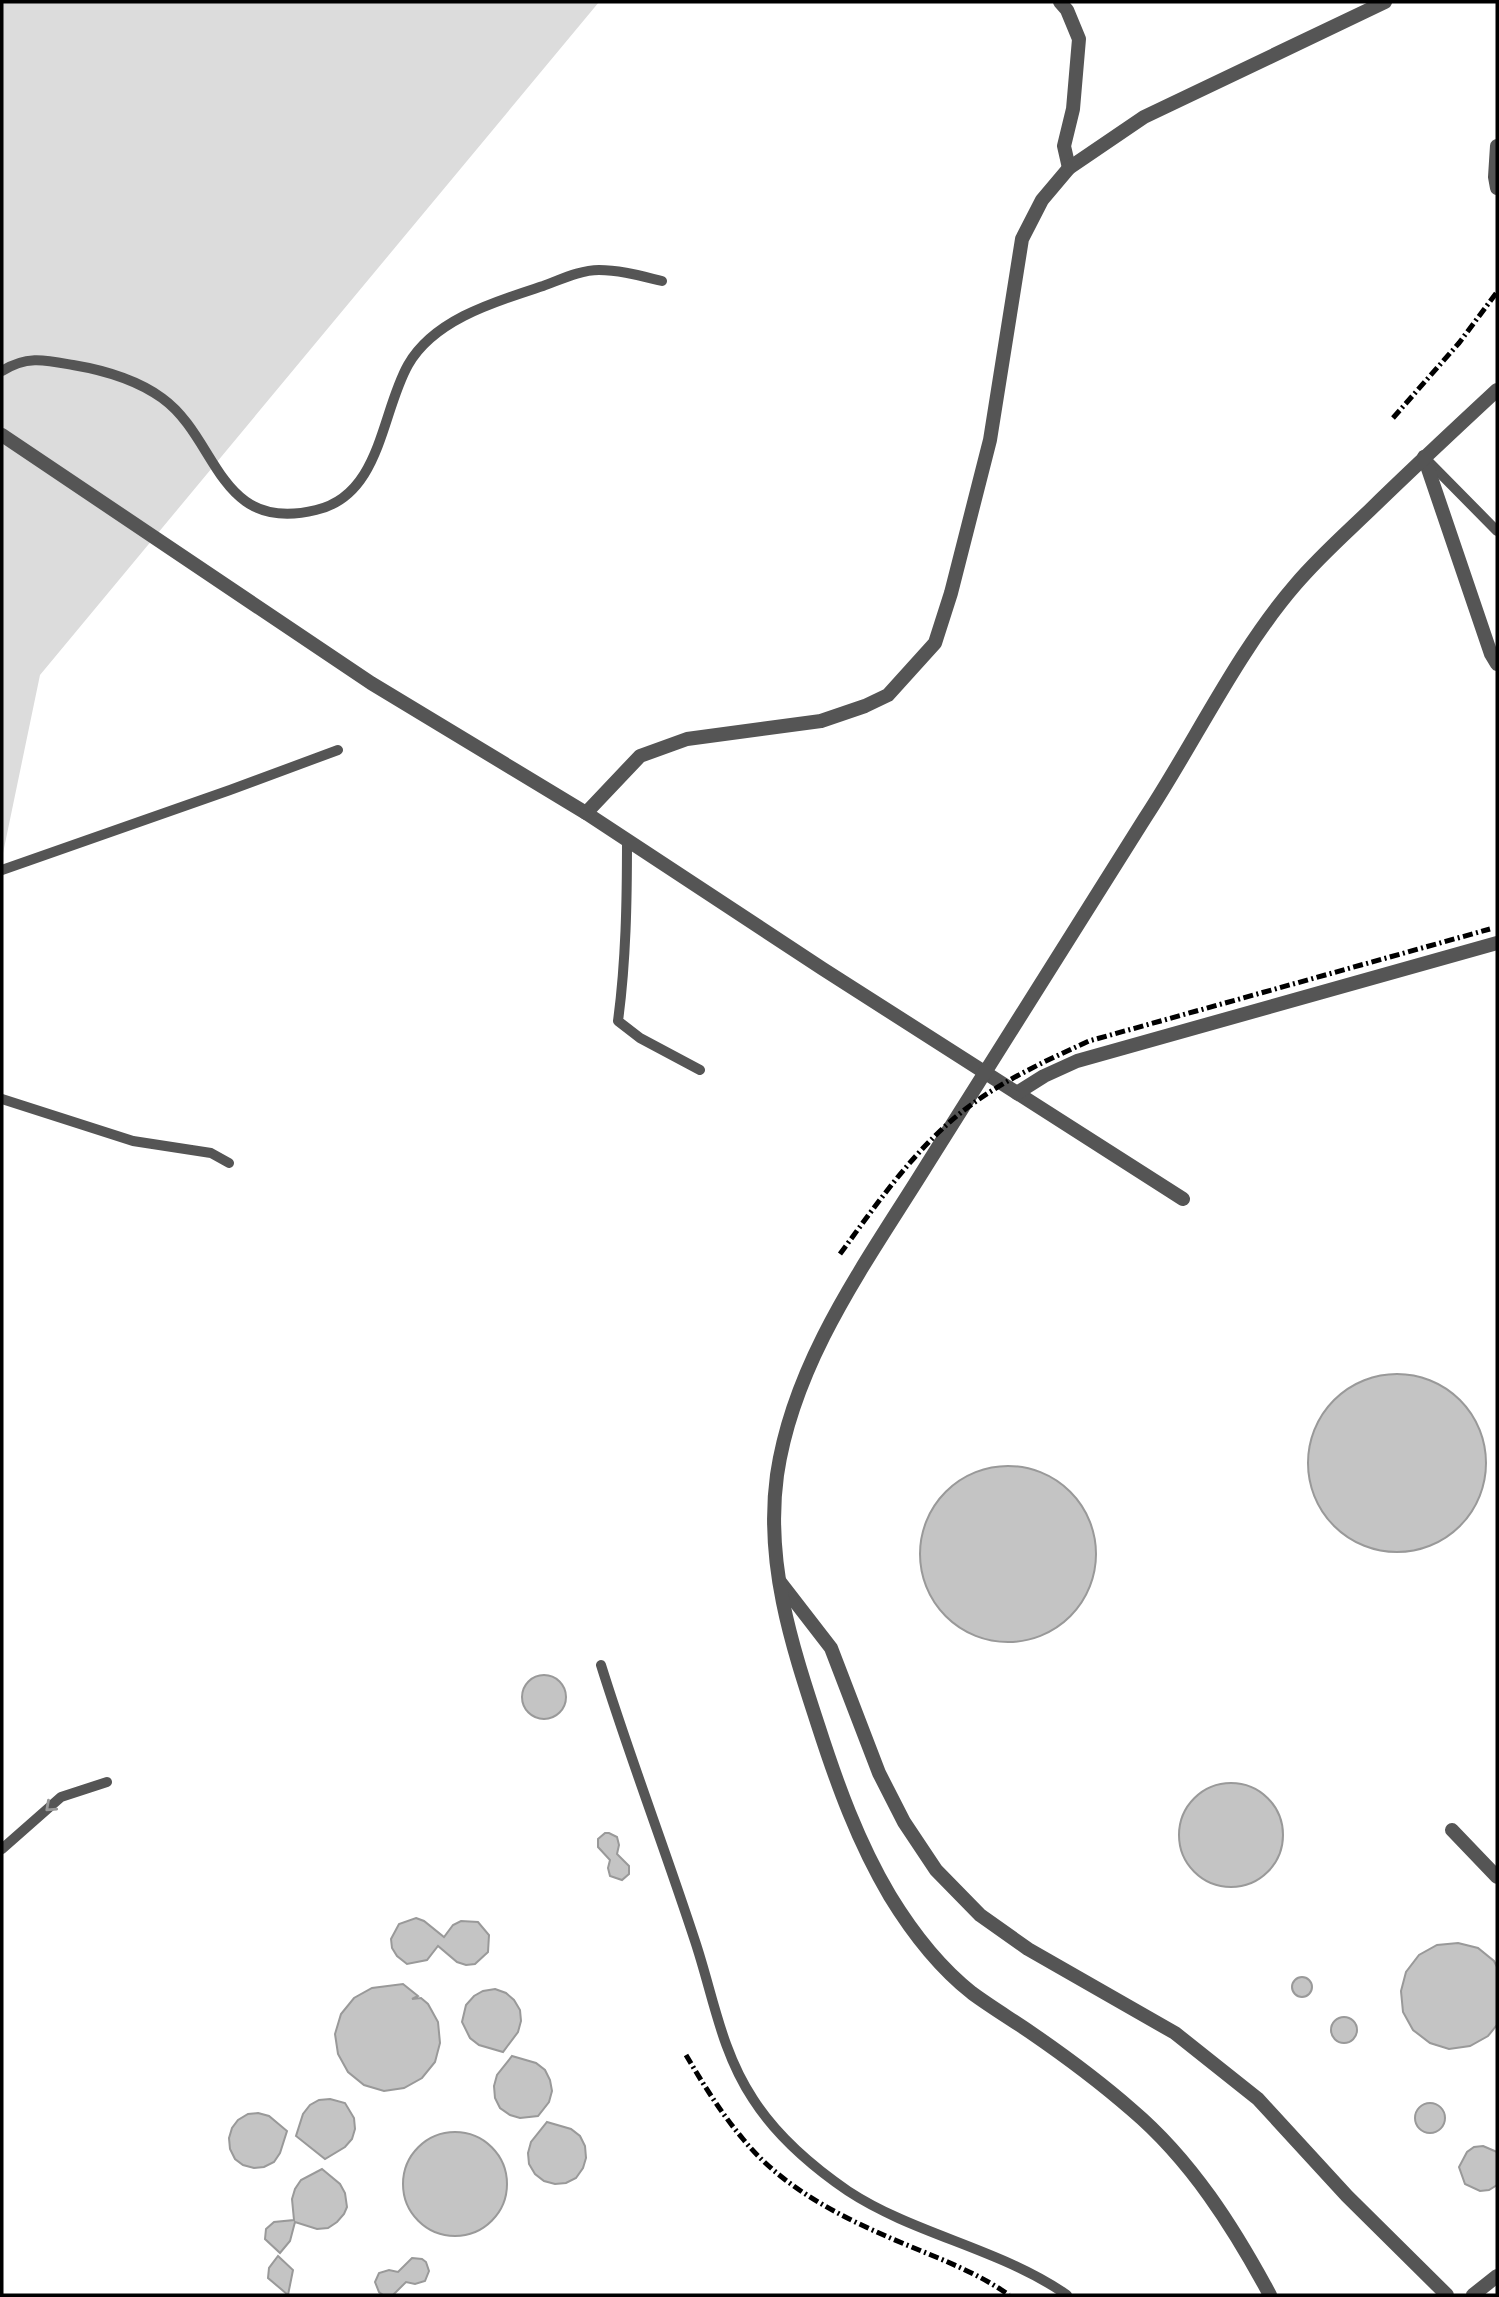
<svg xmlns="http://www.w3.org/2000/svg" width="1499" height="2297" viewBox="0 0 1499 2297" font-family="Raleway,sans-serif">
<rect width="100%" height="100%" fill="#fff"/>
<path fill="#dcdcdc" d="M 2,2 L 599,2 L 40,675 L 2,858 Z"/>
<g fill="#c4c4c4" stroke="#999" stroke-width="2">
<circle cx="1397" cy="1463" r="89"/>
<circle cx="1008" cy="1554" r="88"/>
<circle cx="544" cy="1697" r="22"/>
<circle cx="1231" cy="1835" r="52"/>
<path d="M 605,1833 L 609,1833 L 617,1837 L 619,1845 L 617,1854 L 629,1866 L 629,1874 L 622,1880 L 610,1876 L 608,1868 L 610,1860 L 598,1847 L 598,1839 Z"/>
<path d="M 416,1918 L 424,1921 L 444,1937 L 453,1925 L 461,1921 L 478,1922 L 489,1935 L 488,1952 L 475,1964 L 466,1965 L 457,1962 L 438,1946 L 427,1960 L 407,1964 L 397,1956 L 392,1948 L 391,1939 L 399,1924 Z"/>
<path d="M 1458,1943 L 1478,1948 L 1494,1961 L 1497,1967 L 1497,2025 L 1488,2036 L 1470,2046 L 1449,2049 L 1430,2043 L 1413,2030 L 1403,2012 L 1401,1991 L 1406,1972 L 1419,1955 L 1437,1945 Z"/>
<circle cx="1302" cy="1987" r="10"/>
<path d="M 403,1984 L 418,1996 L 412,1999 L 421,1998 L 428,2004 L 438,2022 L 440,2043 L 435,2062 L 422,2078 L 404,2088 L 384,2091 L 364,2085 L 348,2072 L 338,2054 L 335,2034 L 341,2014 L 354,1998 L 372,1988 Z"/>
<path d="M 495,1989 L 506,1993 L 514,2000 L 520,2010 L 521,2021 L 518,2032 L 503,2052 L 479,2045 L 470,2038 L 462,2022 L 466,2005 L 474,1996 L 483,1991 Z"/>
<circle cx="1344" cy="2030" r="13"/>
<path d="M 512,2056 L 536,2063 L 545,2070 L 550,2080 L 552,2091 L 549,2102 L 538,2116 L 520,2118 L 510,2115 L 500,2108 L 495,2098 L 494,2086 L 497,2075 Z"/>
<path d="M 330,2099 L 345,2103 L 354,2118 L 355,2129 L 352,2139 L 345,2147 L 325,2159 L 296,2136 L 303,2114 L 310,2105 L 319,2100 Z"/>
<circle cx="1430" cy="2118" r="15"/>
<path d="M 258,2113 L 269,2116 L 287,2131 L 280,2153 L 274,2162 L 264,2167 L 254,2168 L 243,2165 L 235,2159 L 230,2149 L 229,2138 L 232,2128 L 238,2120 L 248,2114 Z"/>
<path d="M 547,2122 L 571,2129 L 580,2136 L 585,2146 L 586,2158 L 583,2168 L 576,2178 L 566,2183 L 555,2184 L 544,2181 L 535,2174 L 529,2164 L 528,2153 L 531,2142 Z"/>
<circle cx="455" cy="2184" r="52"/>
<path d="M 1483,2146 L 1497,2152 L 1497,2185 L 1489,2190 L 1480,2191 L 1465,2184 L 1459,2167 L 1467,2152 L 1474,2147 Z"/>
<path d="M 322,2169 L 340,2184 L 345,2193 L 347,2207 L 344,2214 L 337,2222 L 328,2228 L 317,2229 L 295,2222 L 290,2241 L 280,2253 L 265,2239 L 266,2229 L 274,2222 L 294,2220 L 292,2199 L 295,2189 L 301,2180 Z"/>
<path d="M 278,2256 L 293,2270 L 288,2295 L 268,2278 L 269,2268 Z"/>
<path d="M 412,2258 L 422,2259 L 426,2262 L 429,2271 L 425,2281 L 415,2284 L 406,2282 L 393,2295 L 383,2295 L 379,2292 L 375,2282 L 379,2273 L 389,2270 L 398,2272 Z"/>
</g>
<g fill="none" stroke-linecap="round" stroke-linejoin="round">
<g stroke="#555" stroke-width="10">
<path d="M 2,371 C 27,355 46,360 73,365 C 103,370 137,380 162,398 C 219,439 217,534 316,510 C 381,495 381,413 408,365 C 434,319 497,301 543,286 C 560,280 580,270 599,270 C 620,270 641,276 662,281"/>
<path d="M 1426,459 L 1497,531"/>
<path d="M 627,840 C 627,901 626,961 618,1021 L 640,1038 L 700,1070"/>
<path d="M 2,870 L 230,790 L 338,750"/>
<path d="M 2,1099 L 133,1141 L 211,1153 L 229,1163"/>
<path d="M 601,1665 C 630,1758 665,1849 695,1941 C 713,1995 721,2051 753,2099 C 776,2135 813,2167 848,2191 C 915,2235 999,2248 1067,2295"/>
<path d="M 2,1849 L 61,1797 L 107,1782"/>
</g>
<g stroke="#555" stroke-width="14">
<path d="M 1060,2 L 1067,10 L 1079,39 L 1073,109 L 1064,146 L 1069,168"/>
<path d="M 1497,146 L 1495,177 L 1497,188"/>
<path d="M 2,435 L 371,683 L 586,813 L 823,969 L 1183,1199"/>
<path d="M 1424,457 L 1491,654 L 1497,664"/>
<path d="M 586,813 L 640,756 L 687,739 L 821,721 L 865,706 L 888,695 L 935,643 L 951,593 L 990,440 L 1022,239 L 1042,200 L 1069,168 L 1144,117 L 1385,2"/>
<path d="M 1017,1093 L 1044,1076 L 1077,1061 L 1497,943"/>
<path d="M 780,1582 L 831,1648 L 879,1773 L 904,1822 L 936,1870 L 980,1915 L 1028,1949 L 1175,2033 L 1258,2099 L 1347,2196 L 1447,2295"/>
<path d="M 1452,1830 L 1497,1877"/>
<path d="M 1270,2295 C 1234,2228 1191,2160 1132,2110 C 1100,2082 1065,2056 1030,2032 C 1011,2019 991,2007 972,1993 C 939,1967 912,1932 890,1896 C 858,1842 837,1784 818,1725 C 791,1643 765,1562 777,1475 C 794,1359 868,1260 928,1163 C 1000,1048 1072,933 1145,818 C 1195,742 1237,652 1296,584 C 1319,557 1345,534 1370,510 C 1412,469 1455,429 1497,390"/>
<path d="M 1473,2295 L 1497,2276"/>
</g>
<g stroke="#000" stroke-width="5" stroke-dasharray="10 3.5 2 3.5" stroke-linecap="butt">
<path d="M 1393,418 L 1459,343 L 1497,292"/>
<path d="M 840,1254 C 876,1205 911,1154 958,1115 C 997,1083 1043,1062 1089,1041 L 1490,929"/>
<path d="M 686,2055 C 703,2084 721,2113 743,2139 C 780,2185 835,2214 888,2237 C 929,2255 972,2269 1009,2295"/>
</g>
</g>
<defs><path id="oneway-chevron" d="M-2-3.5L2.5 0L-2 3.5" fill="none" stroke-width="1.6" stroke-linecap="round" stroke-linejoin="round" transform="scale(1.75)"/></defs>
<use stroke="#999" href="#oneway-chevron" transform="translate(50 1807) rotate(138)"/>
<rect width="1499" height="2297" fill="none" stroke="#000000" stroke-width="7"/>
</svg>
